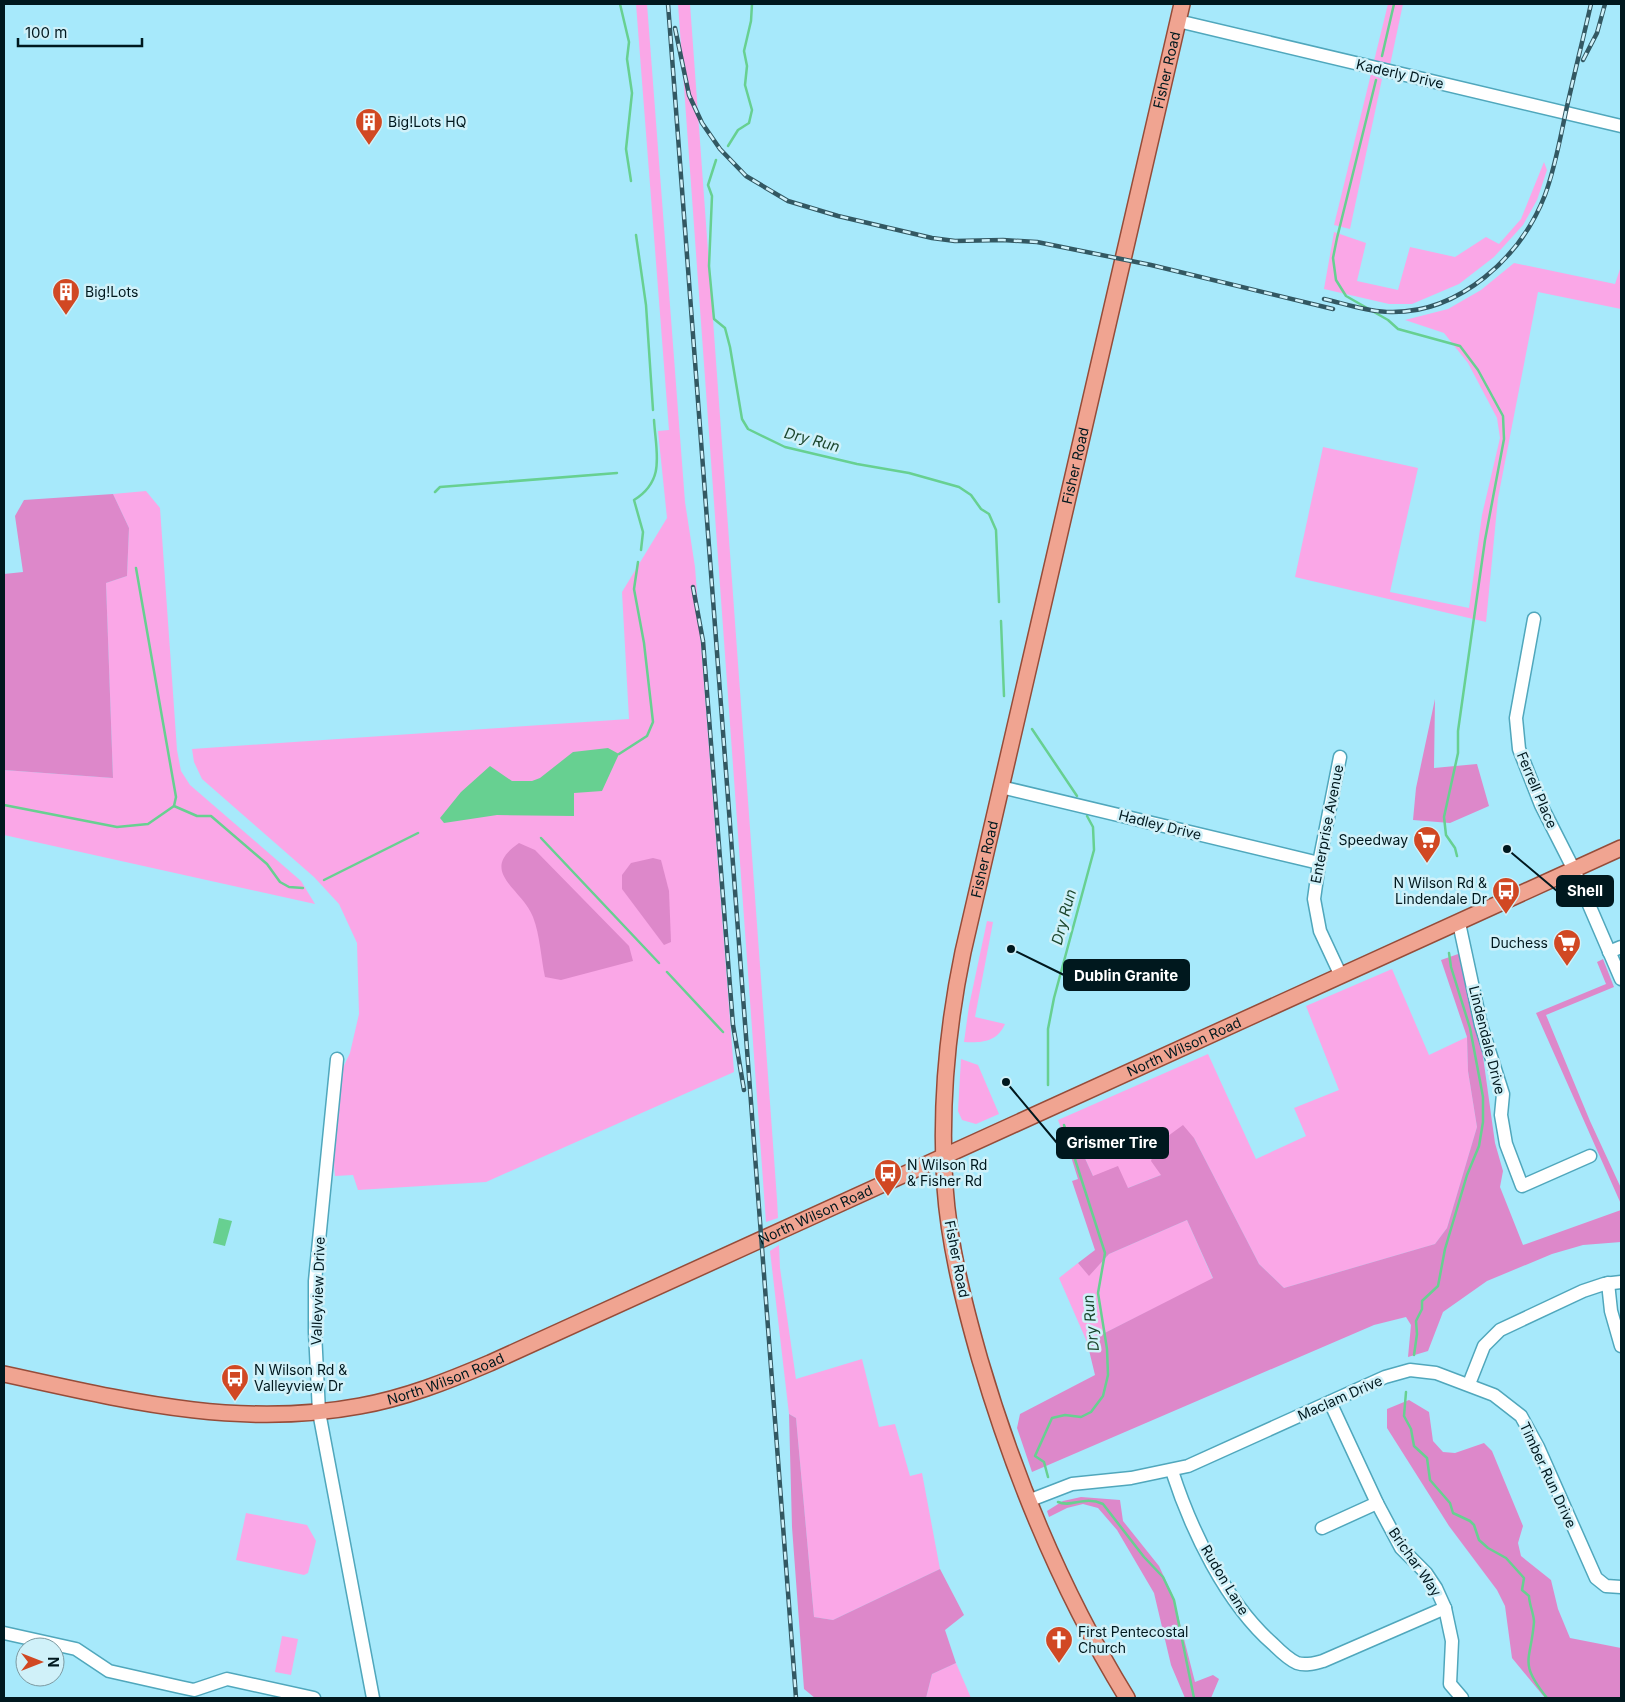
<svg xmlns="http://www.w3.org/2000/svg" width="1625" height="1702" viewBox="0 0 1625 1702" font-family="Inter,sans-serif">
<rect width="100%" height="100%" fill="#a7e9fb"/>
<g fill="#faa7e7">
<path d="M 636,4 L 647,4 L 685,502 L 695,567 L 734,1072 L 486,1182 L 358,1190 L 353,1175 L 335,1176 L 333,1153 L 338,1078 L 350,1053 L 359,1014 L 357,943 L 339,904 L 314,877 L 202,779 L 194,762 L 192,749 L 629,719 L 622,592 L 667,518 L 658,431 L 669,430 Z"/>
<path d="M 678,4 L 690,4 L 777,1199 L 778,1218 L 766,1222 Z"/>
<path d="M 1388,4 L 1403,4 L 1390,65 L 1374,61 Z"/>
<path d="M 1371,74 L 1382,79 L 1350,229 L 1334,225 Z"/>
<path d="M 1544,162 L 1547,170 L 1537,200 L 1523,225 L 1494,257 L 1459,284 L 1412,304 L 1389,304 L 1324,289 L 1334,232 L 1366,243 L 1357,281 L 1398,290 L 1410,247 L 1455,257 L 1486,237 L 1499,244 L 1521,219 Z"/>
<path d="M 1514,263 L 1615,284 L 1621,266 L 1621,309 L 1538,292 L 1498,498 L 1486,622 L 1295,577 L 1323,447 L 1418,468 L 1390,592 L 1469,608 L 1482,515 L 1500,438 L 1497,418 L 1468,363 L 1444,333 L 1405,320 L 1448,309 L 1481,290 Z"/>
<path d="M 146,491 L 160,508 L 177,750 L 181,771 L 190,785 L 301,881 L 315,904 L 4,835 L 4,770 L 113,778 L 106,583 L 127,576 L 129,528 L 113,494 Z"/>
<path d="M 987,921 L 993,922 L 975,1017 L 1005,1024 C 997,1042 982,1043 964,1042 L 969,1006 Z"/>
<path d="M 1392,969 L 1429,1055 L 1467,1037 L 1468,1071 L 1477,1127 L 1447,1228 L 1435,1244 L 1284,1288 L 1259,1264 L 1194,1138 L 1161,1175 L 1128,1188 L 1093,1176 L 1078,1143 L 1068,1147 L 1058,1120 L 1208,1054 L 1256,1159 L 1306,1136 L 1294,1108 L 1339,1090 L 1306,1006 Z"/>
<path d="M 961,1059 L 978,1065 L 999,1114 L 976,1124 L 962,1120 L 958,1111 Z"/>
<path d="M 1187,1220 L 1213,1279 L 1087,1342 L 1059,1278 L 1078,1263 L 1089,1275 L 1109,1254 Z"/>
<path d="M 779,1245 L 780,1268 L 796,1379 L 862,1359 L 879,1427 L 895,1424 L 910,1476 L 922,1473 L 940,1569 L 833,1620 L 814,1617 L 796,1418 L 789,1414 L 770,1251 Z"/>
<path d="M 246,1513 L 307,1525 L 316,1541 L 308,1573 L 304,1575 L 236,1560 Z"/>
<path d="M 282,1636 L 298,1639 L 291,1675 L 275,1672 Z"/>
<path d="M 956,1663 L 971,1698 L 926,1698 L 932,1674 Z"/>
</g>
<g fill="#dd88ca">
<path d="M 113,494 L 129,528 L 127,576 L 106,583 L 113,778 L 4,770 L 4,574 L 23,572 L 15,516 L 24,500 Z"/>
<path d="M 1435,699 L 1434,768 L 1477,764 L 1489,806 L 1450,823 L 1413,820 L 1416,788 Z"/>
<path d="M 519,843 L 535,850 L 629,946 L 633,961 L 561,980 L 545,977 C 541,958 540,935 533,917 C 522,888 477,872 519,843 Z"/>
<path d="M 653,858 L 661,860 L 669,891 L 671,942 L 664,945 L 622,889 L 622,875 L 631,863 Z"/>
<path d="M 1461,953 L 1481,1042 L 1495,1143 L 1503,1171 L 1500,1187 L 1523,1245 L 1621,1210 L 1621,1242 L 1583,1245 L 1552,1254 L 1487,1281 L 1443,1312 L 1428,1351 L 1408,1357 L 1411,1325 L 1406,1317 L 1374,1325 L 1032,1472 L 1017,1428 L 1020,1414 L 1095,1375 L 1087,1342 L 1213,1278 L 1187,1220 L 1109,1254 L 1089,1276 L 1078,1263 L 1095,1250 L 1072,1181 L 1078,1179 L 1068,1147 L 1078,1143 L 1093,1176 L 1118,1166 L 1128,1188 L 1161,1175 L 1151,1161 L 1157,1144 L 1183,1125 L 1194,1138 L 1259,1264 L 1284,1288 L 1435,1244 L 1447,1228 L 1477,1127 L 1468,1071 L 1467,1037 L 1441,960 Z"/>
<path d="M 1603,959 L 1614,987 L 1546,1015 L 1590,1121 L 1621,1188 L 1621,1204 L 1536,1013 L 1606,984 L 1597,962 Z"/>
<path d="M 1409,1400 L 1429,1412 L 1433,1441 L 1443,1452 L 1455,1453 L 1484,1443 L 1492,1451 L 1523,1526 L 1518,1543 L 1521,1556 L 1551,1580 L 1558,1609 L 1570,1638 L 1621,1648 L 1621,1698 L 1545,1698 L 1512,1658 L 1505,1606 L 1497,1590 L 1449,1526 L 1387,1428 L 1387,1409 Z"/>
<path d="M 789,1414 L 796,1418 L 814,1617 L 833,1620 L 940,1569 L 964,1615 L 945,1630 L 956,1663 L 932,1674 L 926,1698 L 815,1698 L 804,1689 L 792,1527 Z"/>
<path d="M 1081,1497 L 1120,1500 L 1123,1521 L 1159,1566 L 1173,1596 L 1195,1682 L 1213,1675 L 1219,1679 L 1211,1698 L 1185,1698 L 1171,1665 L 1154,1593 L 1117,1530 L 1098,1508 L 1083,1504 L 1067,1508 L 1049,1517 L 1047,1511 L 1063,1501 Z"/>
</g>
<g fill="#67d091">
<path d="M 608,748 L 619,754 L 602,791 L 574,793 L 574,816 L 497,815 L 444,823 L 440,818 L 461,792 L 490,766 L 512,781 L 532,781 L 540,778 L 573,752 Z"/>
<path d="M 219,1218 L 232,1221 L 225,1246 L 213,1243 Z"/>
</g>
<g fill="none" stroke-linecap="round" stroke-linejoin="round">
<g stroke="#67d091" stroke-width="2.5">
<path d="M 620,4 L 629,42 L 627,59 L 632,93 L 626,149 L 631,181"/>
<path d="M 1382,56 L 1394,4"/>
<path d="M 1376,80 L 1337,238 L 1333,258 L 1336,280 L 1346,296 L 1388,320 L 1398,329 L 1460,346 L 1478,370 L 1503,416 L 1504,439 L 1485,540 L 1458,731 L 1458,753 L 1444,817 L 1446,835 L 1455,848 L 1457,856"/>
<path d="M 728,146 L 738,130 L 749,123 L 752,110 L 745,85 L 747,66 L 744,51 L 751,21 L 752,4"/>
<path d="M 716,160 L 708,185 L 712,196 L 709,266 L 714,319 L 725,328 L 730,347 L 742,419 L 748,429 L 785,447 L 857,464 L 909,473 L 959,487 L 971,495 L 981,509 L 989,514 L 996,530 L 999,602"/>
<path d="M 636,235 L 646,305 L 653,410"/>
<path d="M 435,492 L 440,487 L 617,473"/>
<path d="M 641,550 L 643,532 L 634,500 C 666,480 656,453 654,420"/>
<path d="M 136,568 L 176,797 L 174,806 L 197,816 L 211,816 L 267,864 L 280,882 L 289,887 L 303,888"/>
<path d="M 1001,621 L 1004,696"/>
<path d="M 1032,729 L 1077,796"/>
<path d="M 619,754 L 647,736 L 653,722 L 644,643 L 634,589 L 638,562"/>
<path d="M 4,805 L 117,827 L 148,824 L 174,806"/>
<path d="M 541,838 L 659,963"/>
<path d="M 324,880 L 418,833"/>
<path d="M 667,972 L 723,1032"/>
<path d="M 1048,1085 L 1048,1029 L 1054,998 L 1094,850 L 1093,827 L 1087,816"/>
<path d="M 1414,1355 L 1417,1334 L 1416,1321 L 1422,1309 L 1422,1301 L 1438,1286 L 1445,1249 L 1467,1175 L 1479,1146 L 1483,1122 L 1483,1097 L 1470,1028 L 1451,967 L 1449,953"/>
<path d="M 1406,1392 L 1404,1416 L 1411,1429 L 1414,1446 L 1427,1458 L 1430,1480 L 1450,1503 L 1453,1513 L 1470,1521 L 1474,1525 L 1479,1540 L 1488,1548 L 1506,1558 L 1524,1578 L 1522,1590 L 1529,1596 C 1529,1604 1534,1614 1534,1622 C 1531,1661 1518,1662 1547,1698"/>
<path d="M 1048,1477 L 1044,1462 L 1035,1456 L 1052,1418 L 1065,1415 L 1081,1417 L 1091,1412 L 1103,1396 L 1108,1375 L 1107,1349 L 1098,1293 L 1105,1253 L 1064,1125"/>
<path d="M 1058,1502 C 1072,1508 1084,1495 1103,1504 L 1144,1557 L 1163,1577 L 1174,1600 L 1194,1698"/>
</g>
<defs>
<g id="minor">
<path d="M 1178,21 L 1621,126"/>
<path d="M 1534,619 L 1516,718 L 1519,749 L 1541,805 L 1574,870 L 1621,979"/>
<path d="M 1340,757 L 1319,863 L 1314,899 L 1320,931 L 1341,976"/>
<path d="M 1001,787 L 1319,863"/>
<path d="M 1459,923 L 1481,1025 L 1503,1094 L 1501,1115 L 1506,1144 L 1522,1186 L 1590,1156"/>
<path d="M 1609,952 L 1621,947"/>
<path d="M 337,1059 L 315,1281 L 315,1332 L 319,1412 L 373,1698"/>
<path d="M 1608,1283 L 1611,1311 L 1621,1346"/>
<path d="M 1469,1384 L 1484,1346 L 1500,1330 L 1583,1291 L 1604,1284 L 1621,1282"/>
<path d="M 1330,1402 L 1377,1503 L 1401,1548 L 1426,1573 L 1436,1588 L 1445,1608 L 1452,1641 L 1450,1684 L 1462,1698"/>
<path d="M 1172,1471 C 1191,1530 1226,1603 1273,1644 C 1280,1651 1288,1659 1297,1663 C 1306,1666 1315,1663 1323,1661 L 1445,1608"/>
<path d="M 1028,1501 L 1072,1484 L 1131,1478 L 1188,1466 L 1385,1377 L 1410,1370 L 1436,1373 L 1494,1395 L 1521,1416 L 1538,1447 L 1596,1578 L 1606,1586 L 1621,1587"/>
<path d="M 1322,1528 L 1377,1503"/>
<path d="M 4,1633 L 76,1649 L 109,1671 L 180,1687 L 194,1690 L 227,1679 L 314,1698"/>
</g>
<g id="major">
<path id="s1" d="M 4,1374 C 123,1400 237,1429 360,1406 C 405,1398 448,1381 490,1363 L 1621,848"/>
<path id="s2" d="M 1127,1698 C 1062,1592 1015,1479 980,1360 C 964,1304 949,1245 945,1187 C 940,1109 947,1029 963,952 L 1182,4"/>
</g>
</defs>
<use href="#minor" stroke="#50a7bc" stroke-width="15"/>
<use href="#major" stroke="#964c39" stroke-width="18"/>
<use href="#minor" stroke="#fff" stroke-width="12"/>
<use href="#major" stroke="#f0a491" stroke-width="15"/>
<defs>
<g id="rail">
<path d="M 668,4 L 796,1698"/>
<path d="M 675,28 L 689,95 L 702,123 L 720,149 L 746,176 L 788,201 L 838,216 L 932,238 L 955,241 L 1003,240 L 1037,242 L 1151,265 L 1333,309"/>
<path d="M 1583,60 L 1597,33 L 1605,4"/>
<path d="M 1324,299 C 1346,304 1369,312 1391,312 C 1460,313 1521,257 1545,195 C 1555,168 1560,139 1566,111 C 1574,75 1583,39 1591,4"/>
<path d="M 693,587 L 703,641 L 733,1025 L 744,1090"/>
</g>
</defs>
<use href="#rail" stroke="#335862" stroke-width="4.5"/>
<use href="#rail" stroke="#d0f1f9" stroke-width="2.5" stroke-dasharray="8" stroke-linecap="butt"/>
</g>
<defs>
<symbol id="building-pin" viewBox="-11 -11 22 30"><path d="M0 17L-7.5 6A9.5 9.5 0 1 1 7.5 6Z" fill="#d14823" stroke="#d0f1f9"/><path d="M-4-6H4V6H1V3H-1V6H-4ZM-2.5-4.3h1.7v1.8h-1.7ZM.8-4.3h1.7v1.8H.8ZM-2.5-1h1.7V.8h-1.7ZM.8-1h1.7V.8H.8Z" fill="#fff"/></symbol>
<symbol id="supermarket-pin" viewBox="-11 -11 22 30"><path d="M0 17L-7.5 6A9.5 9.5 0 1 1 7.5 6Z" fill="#d14823" stroke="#d0f1f9"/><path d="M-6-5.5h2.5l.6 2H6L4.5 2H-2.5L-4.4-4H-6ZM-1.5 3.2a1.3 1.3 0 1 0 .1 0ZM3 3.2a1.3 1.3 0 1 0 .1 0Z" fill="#fff"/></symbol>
<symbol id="bus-pin" viewBox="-11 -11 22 30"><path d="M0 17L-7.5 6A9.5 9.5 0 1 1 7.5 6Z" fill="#d14823" stroke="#d0f1f9"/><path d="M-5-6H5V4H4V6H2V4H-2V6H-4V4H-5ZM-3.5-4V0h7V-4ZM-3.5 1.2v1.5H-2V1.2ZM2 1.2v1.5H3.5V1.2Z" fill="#fff"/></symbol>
<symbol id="church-pin" viewBox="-11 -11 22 30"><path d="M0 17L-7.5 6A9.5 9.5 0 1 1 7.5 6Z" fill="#d14823" stroke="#d0f1f9"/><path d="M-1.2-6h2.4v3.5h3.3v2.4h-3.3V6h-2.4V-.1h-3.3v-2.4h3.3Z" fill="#fff"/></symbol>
</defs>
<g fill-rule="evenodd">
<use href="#building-pin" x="353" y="106" width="32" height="43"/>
<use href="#building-pin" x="50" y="276" width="32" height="43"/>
<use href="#supermarket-pin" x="1411" y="824" width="32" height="43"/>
<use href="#bus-pin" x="1490" y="875" width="32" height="43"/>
<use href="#supermarket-pin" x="1551" y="927" width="32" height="43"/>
<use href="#bus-pin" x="872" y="1157" width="32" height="43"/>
<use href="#bus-pin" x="219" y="1362" width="32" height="43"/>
<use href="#church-pin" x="1043" y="1624" width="32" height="43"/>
</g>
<g text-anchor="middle" stroke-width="5" stroke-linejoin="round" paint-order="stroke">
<g font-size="14" fill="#00181e" stroke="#d0f1f9">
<text dy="5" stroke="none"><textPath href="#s2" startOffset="1688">Fisher Road</textPath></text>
<text transform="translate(1400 74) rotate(13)" y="5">Kaderly Drive</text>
<text dy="5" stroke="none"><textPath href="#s2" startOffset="1282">Fisher Road</textPath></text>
<text transform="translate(1537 790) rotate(67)" y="5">Ferrell Place</text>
<text transform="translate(1327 824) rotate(-79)" y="5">Enterprise Avenue</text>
<text transform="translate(1160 825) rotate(14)" y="5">Hadley Drive</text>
<text dy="5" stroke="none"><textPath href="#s2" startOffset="878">Fisher Road</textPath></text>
<text transform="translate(1487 1040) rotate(76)" y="5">Lindendale Drive</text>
<text dy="5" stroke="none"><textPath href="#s1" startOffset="1260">North Wilson Road</textPath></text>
<text dy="5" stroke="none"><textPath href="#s1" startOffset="855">North Wilson Road</textPath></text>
<text transform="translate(957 1259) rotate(79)" y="5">Fisher Road</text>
<text transform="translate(318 1291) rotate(-88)" y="5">Valleyview Drive</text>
<text dy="5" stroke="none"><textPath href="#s1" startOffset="450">North Wilson Road</textPath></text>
<text transform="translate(1340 1398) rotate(-24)" y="5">Maclam Drive</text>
<text transform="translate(1548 1475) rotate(65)" y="5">Timber Run Drive</text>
<text transform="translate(1415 1562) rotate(55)" y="5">Brichar Way</text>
<text transform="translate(1225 1580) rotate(59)" y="5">Rudon Lane</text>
</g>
<g font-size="14" fill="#00181e" stroke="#d0f1f9" text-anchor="start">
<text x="388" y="127">Big!Lots HQ</text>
<text x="85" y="297">Big!Lots</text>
<text x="1408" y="845" text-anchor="end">Speedway</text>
<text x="1487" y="888" text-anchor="end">N Wilson Rd &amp;<tspan x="1487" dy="16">Lindendale Dr</tspan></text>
<text x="1548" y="948" text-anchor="end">Duchess</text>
<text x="907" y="1170">N Wilson Rd<tspan x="907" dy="16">&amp; Fisher Rd</tspan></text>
<text x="254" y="1375">N Wilson Rd &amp;<tspan x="254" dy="16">Valleyview Dr</tspan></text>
<text x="1078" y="1637">First Pentecostal<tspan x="1078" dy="16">Church</tspan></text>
</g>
<g font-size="15" font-style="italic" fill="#1b462d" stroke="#d0f1f9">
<text transform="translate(812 440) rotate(15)" y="5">Dry Run</text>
<text transform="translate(1064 917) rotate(-75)" y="5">Dry Run</text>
<text transform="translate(1091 1323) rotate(-96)" y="5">Dry Run</text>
</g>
</g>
<path fill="none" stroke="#00181e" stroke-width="2" d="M1507 849L1557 891M1011 949L1064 975M1006 1082L1057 1143"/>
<g fill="#00181e" stroke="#d0f1f9" stroke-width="2">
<circle cx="1507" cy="849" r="5"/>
<circle cx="1011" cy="949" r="5"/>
<circle cx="1006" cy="1082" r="5"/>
</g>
<g fill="#00181e" stroke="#00181e" stroke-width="2">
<rect x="1557" y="876" width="56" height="30" rx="5"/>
<rect x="1064" y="960" width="125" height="30" rx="5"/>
<rect x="1057" y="1128" width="111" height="30" rx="5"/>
</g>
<g font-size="15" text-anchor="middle" font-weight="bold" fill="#fff">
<text x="1585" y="896">Shell</text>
<text x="1126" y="981">Dublin Granite</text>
<text x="1112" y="1148">Grismer Tire</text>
</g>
<rect width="1625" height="1702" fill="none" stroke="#00181e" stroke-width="10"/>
<g transform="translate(40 1662) rotate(90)"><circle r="24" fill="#d0f1f9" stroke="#7d9aa1"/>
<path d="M0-4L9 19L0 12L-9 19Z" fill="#d14823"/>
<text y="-8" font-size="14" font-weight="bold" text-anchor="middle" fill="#00181e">N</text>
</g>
<path d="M18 38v8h124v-8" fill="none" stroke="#00181e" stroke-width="2.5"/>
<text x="25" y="38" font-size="15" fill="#00181e" stroke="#d0f1f9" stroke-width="4" paint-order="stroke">100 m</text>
</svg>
